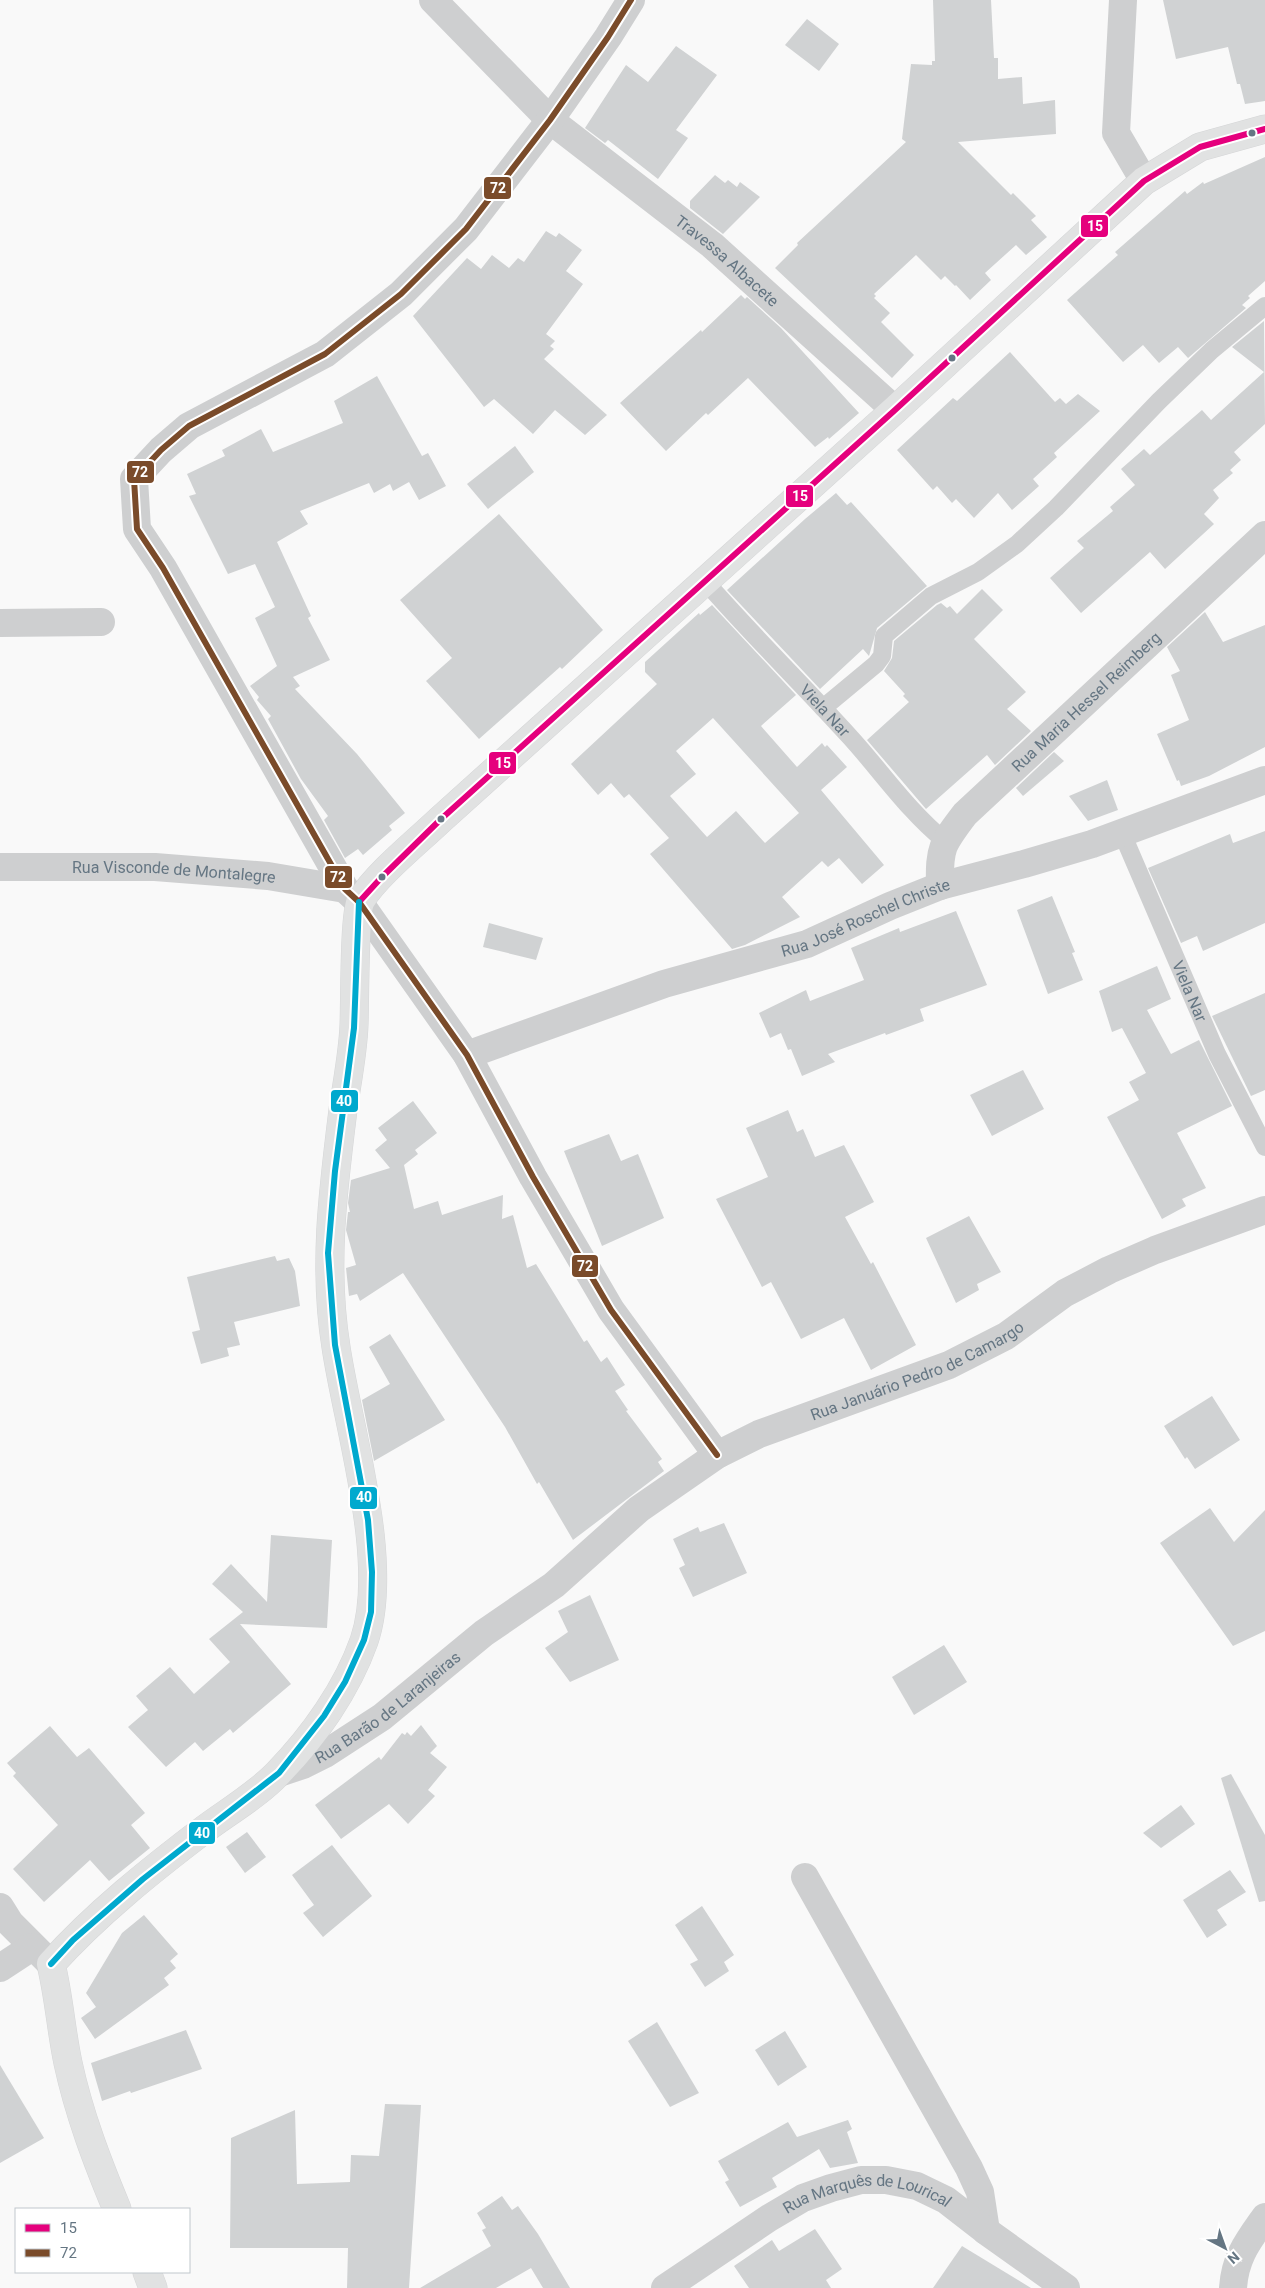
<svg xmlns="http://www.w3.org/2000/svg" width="1265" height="2288" viewBox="0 0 1265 2288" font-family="Roboto,sans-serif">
<rect width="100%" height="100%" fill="#f9f9f9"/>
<g fill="#d0d2d3" fill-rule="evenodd">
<path d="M 933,0 L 991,0 L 994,58 L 998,58 L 998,79 L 1022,77 L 1023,104 L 1055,100 L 1056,134 L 958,142 L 1011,195 L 1013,193 L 1036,216 L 1031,220 L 1047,237 L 1026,255 L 1016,245 L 985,273 L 991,280 L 970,300 L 956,285 L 955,286 L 945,276 L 941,280 L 916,255 L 874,294 L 876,296 L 874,298 L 890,313 L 881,322 L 914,355 L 892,378 L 775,268 L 798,245 L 797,243 L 906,142 L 902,139 L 911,64 L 932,65 L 932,61 L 935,61 Z"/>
<path d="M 1163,0 L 1265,0 L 1265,101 L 1245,104 L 1240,84 L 1237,84 L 1228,47 L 1176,59 Z"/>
<path d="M 807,19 L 839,44 L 819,71 L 785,45 Z"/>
<path d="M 676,46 L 717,75 L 676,130 L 688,138 L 658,179 L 608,140 L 605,143 L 585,128 L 626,65 L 648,82 Z"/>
<path d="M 1265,157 L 1265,281 L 1248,296 L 1250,298 L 1242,305 L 1246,308 L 1188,358 L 1178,347 L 1159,363 L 1143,345 L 1123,362 L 1067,300 L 1118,255 L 1115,252 L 1185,191 L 1187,194 L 1203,182 L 1204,184 Z"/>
<path d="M 715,175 L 725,183 L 728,180 L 737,187 L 740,182 L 760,197 L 723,234 L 690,208 L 690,201 Z"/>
<path d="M 546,231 L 556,237 L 559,233 L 582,250 L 566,271 L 583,284 L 546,334 L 555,341 L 550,346 L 554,349 L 544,359 L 607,415 L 585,435 L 555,410 L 533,434 L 494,399 L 484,407 L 413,316 L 467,258 L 481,269 L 492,255 L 509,268 L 518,258 L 524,262 Z"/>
<path d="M 741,295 L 745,299 L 747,297 L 781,328 L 859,413 L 829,439 L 828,437 L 815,447 L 748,378 L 708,415 L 706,413 L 666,451 L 620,403 L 701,330 L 702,332 Z"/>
<path d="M 1264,321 L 1265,424 L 1234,452 L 1241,460 L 1230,470 L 1233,473 L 1213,490 L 1219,498 L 1204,514 L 1214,524 L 1165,569 L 1150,552 L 1081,613 L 1050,578 L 1084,548 L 1077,541 L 1113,511 L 1110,507 L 1135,485 L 1121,469 L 1144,449 L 1150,455 L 1202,410 L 1211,420 L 1264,372 L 1232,347 Z"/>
<path d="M 1010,352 L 1055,402 L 1060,398 L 1066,404 L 1078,394 L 1100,411 L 1054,453 L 1057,457 L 1033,479 L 1039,486 L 1012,510 L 998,493 L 974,518 L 956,499 L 952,503 L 937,486 L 933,490 L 897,450 L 953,398 L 957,401 Z"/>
<path d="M 377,376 L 422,456 L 428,453 L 446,486 L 419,500 L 409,482 L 393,491 L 390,484 L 374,493 L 369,483 L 300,511 L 308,524 L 277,542 L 311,616 L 308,618 L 330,660 L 293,677 L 300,686 L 295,689 L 357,754 L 405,813 L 389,826 L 392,830 L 363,855 L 358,849 L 345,858 L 324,820 L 328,816 L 301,779 L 268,719 L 271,716 L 257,700 L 259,697 L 250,686 L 277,666 L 255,618 L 275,607 L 255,564 L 228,574 L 189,496 L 196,494 L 187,474 L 225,456 L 222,450 L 261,429 L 273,452 L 343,423 L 334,401 Z"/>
<path d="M 515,446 L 534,472 L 488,509 L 467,484 Z"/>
<path d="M 836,493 L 847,505 L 851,502 L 927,586 L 877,628 L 869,656 L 863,649 L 820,689 L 727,590 L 805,519 Z"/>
<path d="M 499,514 L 603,630 L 562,669 L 560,667 L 479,739 L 426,681 L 452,658 L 400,600 Z"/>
<path d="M 982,589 L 1003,610 L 974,639 L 1026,692 L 1007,709 L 1031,731 L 995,765 L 987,755 L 926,809 L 867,740 L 909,702 L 903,696 L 905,694 L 884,671 L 892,658 L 894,641 L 937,605 L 941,603 L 947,608 L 950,606 L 957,614 Z"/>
<path d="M 712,605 L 796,695 L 761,726 L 797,767 L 822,743 L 825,747 L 827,745 L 847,767 L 821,790 L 884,865 L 862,884 L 839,858 L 828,867 L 822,861 L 782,897 L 800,917 L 745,945 L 732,949 L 650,854 L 669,838 L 629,794 L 624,798 L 611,783 L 598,795 L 571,764 L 657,684 L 645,672 L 645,662 L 699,613 L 700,615 ZM 713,718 L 799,813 L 765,843 L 736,811 L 707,837 L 670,796 L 696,774 L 676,751 Z"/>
<path d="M 1205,612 L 1223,642 L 1265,625 L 1265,747 L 1209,776 L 1181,786 L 1179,780 L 1177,781 L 1157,734 L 1189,720 L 1171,675 L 1180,671 L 1167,647 Z"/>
<path d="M 1054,752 L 1064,761 L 1023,796 L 1016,788 Z"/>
<path d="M 1107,780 L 1118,810 L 1088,821 L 1069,796 Z"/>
<path d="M 1265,831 L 1265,923 L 1203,951 L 1197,936 L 1181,943 L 1148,868 L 1230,834 L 1233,843 Z"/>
<path d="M 1052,896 L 1075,952 L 1072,953 L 1083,980 L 1048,994 L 1017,910 Z"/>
<path d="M 956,911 L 987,985 L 920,1009 L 924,1021 L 886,1035 L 885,1033 L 828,1054 L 835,1062 L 802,1076 L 791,1049 L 788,1050 L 781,1033 L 770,1038 L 759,1013 L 806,990 L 810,1001 L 864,980 L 851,948 L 899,928 L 900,932 Z"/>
<path d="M 489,923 L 543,938 L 536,960 L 483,947 Z"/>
<path d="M 1157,966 L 1171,999 L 1147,1010 L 1171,1054 L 1199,1040 L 1232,1106 L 1177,1133 L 1206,1188 L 1182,1199 L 1186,1206 L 1162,1219 L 1107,1117 L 1139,1100 L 1129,1082 L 1146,1073 L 1122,1028 L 1112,1032 L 1099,991 Z"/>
<path d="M 1265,993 L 1265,1090 L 1251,1096 L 1212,1016 Z"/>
<path d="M 1023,1070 L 1044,1109 L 992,1136 L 970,1095 Z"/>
<path d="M 413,1101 L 437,1133 L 415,1150 L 418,1154 L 404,1165 L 414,1209 L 438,1201 L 442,1215 L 503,1195 L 502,1219 L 513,1215 L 527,1268 L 536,1264 L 584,1342 L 587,1340 L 601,1362 L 607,1357 L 625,1385 L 615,1391 L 628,1410 L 626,1411 L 662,1459 L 658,1462 L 664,1471 L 573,1540 L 539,1482 L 537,1484 L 505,1427 L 403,1273 L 360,1301 L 357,1294 L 349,1296 L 346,1268 L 356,1265 L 346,1230 L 348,1212 L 350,1212 L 348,1203 L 351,1180 L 390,1168 L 375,1150 L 387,1140 L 378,1128 Z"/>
<path d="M 788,1110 L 797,1132 L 803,1129 L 815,1157 L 844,1145 L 874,1202 L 845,1217 L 871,1264 L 873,1262 L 916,1345 L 871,1370 L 844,1318 L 801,1339 L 771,1282 L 762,1287 L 716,1199 L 768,1177 L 746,1128 Z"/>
<path d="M 609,1134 L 621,1161 L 638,1154 L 664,1218 L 602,1246 L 564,1151 Z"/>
<path d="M 969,1216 L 1001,1272 L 977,1284 L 979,1290 L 956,1303 L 926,1238 Z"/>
<path d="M 275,1256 L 277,1261 L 289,1258 L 295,1271 L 300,1306 L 234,1322 L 240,1345 L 227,1348 L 229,1356 L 201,1364 L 192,1332 L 200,1330 L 187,1277 Z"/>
<path d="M 390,1334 L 445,1420 L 374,1461 L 362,1400 L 390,1384 L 369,1347 Z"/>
<path d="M 1212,1396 L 1240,1440 L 1195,1469 L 1187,1457 L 1185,1459 L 1164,1426 Z"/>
<path d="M 1210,1508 L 1234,1542 L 1265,1510 L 1265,1631 L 1233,1646 L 1160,1543 Z"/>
<path d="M 724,1523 L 747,1573 L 693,1597 L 679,1568 L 685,1565 L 673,1539 L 698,1527 L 700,1532 Z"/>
<path d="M 271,1535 L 332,1540 L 327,1628 L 240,1624 L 291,1684 L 233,1733 L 230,1729 L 203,1751 L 195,1742 L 166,1767 L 128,1727 L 148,1710 L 136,1696 L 170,1667 L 194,1694 L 230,1662 L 209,1639 L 243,1612 L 212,1584 L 231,1564 L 267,1602 Z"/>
<path d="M 590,1595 L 619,1660 L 570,1682 L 545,1648 L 568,1632 L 558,1611 Z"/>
<path d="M 944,1645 L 967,1682 L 914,1715 L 892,1677 Z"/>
<path d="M 421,1725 L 437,1746 L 430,1753 L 447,1767 L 428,1790 L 435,1796 L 408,1824 L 389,1804 L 341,1839 L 315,1805 L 379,1757 L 381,1760 L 402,1733 L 405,1735 L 407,1732 L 411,1736 Z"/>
<path d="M 50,1726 L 77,1757 L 89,1748 L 145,1813 L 131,1825 L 150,1848 L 109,1881 L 90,1860 L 44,1902 L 13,1869 L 58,1825 L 13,1776 L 16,1773 L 7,1763 Z"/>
<path d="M 1231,1774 L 1265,1835 L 1265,1901 L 1259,1902 L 1221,1778 Z"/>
<path d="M 1181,1805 L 1195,1824 L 1161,1848 L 1143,1833 Z"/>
<path d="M 247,1832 L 266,1857 L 245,1873 L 226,1847 Z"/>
<path d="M 332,1845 L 372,1896 L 323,1937 L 303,1913 L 314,1905 L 292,1875 Z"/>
<path d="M 1230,1870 L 1246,1892 L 1217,1910 L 1227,1925 L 1207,1938 L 1183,1900 Z"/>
<path d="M 702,1906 L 734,1955 L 724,1962 L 729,1971 L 705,1987 L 690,1964 L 698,1960 L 675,1925 Z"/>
<path d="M 144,1915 L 178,1954 L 170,1961 L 176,1968 L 164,1978 L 169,1985 L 95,2039 L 81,2018 L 96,2007 L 86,1993 L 122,1933 Z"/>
<path d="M 657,2022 L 699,2093 L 670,2107 L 628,2041 Z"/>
<path d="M 186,2030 L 202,2069 L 131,2093 L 130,2091 L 102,2101 L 91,2063 Z"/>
<path d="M 785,2031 L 807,2067 L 778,2086 L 755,2050 Z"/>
<path d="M 0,2065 L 44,2138 L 0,2163 Z"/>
<path d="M 385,2104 L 421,2105 L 409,2288 L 347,2288 L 348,2248 L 230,2248 L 231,2138 L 295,2110 L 297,2184 L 350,2182 L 351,2155 L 379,2156 Z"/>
<path d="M 848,2120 L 852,2129 L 847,2132 L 858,2163 L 830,2168 L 819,2149 L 772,2178 L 777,2187 L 740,2207 L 725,2182 L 729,2180 L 718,2161 L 788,2122 L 797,2137 Z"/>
<path d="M 502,2196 L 512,2210 L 518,2206 L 538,2234 L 570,2288 L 543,2288 L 531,2268 L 496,2288 L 420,2288 L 491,2246 L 482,2230 L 486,2228 L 477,2213 Z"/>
<path d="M 815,2229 L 842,2269 L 826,2280 L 831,2288 L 749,2288 L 734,2266 L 772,2240 L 779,2251 Z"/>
<path d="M 962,2246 L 1031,2288 L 933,2288 Z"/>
</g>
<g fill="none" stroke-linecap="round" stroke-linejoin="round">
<defs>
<g id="secondary">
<path d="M 117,2209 C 97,2161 79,2114 68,2063 C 61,2030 59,1997 51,1964 C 96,1914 151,1870 205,1829 C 229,1811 257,1795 278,1773 C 314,1736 347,1689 364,1641 C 391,1563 348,1428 336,1347 C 323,1267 333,1190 343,1110 C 347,1082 353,1053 354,1025 C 355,1003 354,913 361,900 C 376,875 418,841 440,820 L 895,410 L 1144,181 L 1200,147 L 1265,129"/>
<path d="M 147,2272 L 153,2288"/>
</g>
</defs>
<use href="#secondary" stroke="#d5d6d7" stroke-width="29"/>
<g stroke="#cecfd0" stroke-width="18">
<path id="s1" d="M 704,580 C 751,634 802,684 850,737 C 881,771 908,811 945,841"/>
<path d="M 823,708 L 876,664 L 882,656 L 884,636 L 931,596 L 978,572 L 1017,544 L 1056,508 L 1159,401 L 1212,350 L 1265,306"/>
<path id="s2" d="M 1122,833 L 1217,1054 L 1265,1147"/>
</g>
<g stroke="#cecfd0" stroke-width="28">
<path id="s3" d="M 433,0 L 550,120 L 712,245 L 895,410"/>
<path d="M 631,0 L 608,37 L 550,120 L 466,229 L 401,294 L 325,354 L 189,426 L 161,450 L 134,479 L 137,529 L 163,568 L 345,889 L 359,902 L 467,1055 L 533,1177 L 611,1310 L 717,1455"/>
<path d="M 1123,0 L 1116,133 L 1144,181"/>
<path d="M 0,623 L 101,622"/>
<path id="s4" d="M 0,867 L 155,867 L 268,876 L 345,889"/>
<path id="s5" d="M 940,886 C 939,848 942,844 965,814 L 1265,535"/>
<path id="s6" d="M 467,1055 L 664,984 L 807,944 L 890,906 L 940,886 L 1024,864 L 1092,844 L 1265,780"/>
<path id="s7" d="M 279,1773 L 303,1765 L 325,1754 L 382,1717 L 484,1633 L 554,1585 L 639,1509 L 717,1455 L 759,1434 L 949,1365 L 1006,1336 L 1065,1293 L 1109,1270 L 1155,1250 L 1265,1210"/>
<path d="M 805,1877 L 969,2168 L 980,2192 L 986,2231"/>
<path d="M 0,1907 L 10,1923 L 51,1964"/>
<path d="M 0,1968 L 32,1947"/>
<path id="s8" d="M 665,2288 L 769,2218 L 803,2198 L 831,2188 L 861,2180 L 886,2180 L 917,2186 L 946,2200 L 986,2231 L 1066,2288"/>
<path d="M 1233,2288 C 1235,2257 1248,2241 1265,2217"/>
</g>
<use href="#secondary" stroke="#e1e2e2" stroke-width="28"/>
<defs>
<path id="bus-1" d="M 359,902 L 380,879 L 440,820 L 895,410 L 1144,181 L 1200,147 L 1265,129"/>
<path id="bus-2" d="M 631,0 L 608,37 L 550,120 L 466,229 L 401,294 L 325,354 L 189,426 L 161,450 L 134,479 L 137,529 L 163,568 L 345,889 L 359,902 L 467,1055 L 533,1177 L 611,1310 L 717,1455"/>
<path id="bus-3" d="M 51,1964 L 73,1940 L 143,1879 L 279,1773 L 324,1716 L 345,1682 L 364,1640 L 371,1612 L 372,1572 L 368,1520 L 335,1345 L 328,1253 L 335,1171 L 354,1028 L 359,902"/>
</defs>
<use href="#bus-1" stroke="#fff" stroke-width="10"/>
<use href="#bus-2" stroke="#fff" stroke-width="10"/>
<use href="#bus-3" stroke="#fff" stroke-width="10"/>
<use href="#bus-1" stroke="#e5007d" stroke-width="6"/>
<use href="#bus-2" stroke="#7a4b2a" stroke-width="6"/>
<use href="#bus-3" stroke="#00a9ce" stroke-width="6"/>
</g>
<g fill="#657683" stroke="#fff" stroke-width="2">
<circle cx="1252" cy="133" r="4.5"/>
<circle cx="952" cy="358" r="4.5"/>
<circle cx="441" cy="819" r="4.5"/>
<circle cx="382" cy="877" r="4.5"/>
</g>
<g text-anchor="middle" stroke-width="5" stroke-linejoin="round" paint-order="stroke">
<g font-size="16" fill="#657683" stroke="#fff">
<text dy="6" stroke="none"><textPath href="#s3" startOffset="394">Travessa Albacete</textPath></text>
<text dy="6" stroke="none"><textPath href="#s5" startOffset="244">Rua Maria Hessel Reimberg</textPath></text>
<text dy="6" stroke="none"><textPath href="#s1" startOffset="178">Viela Nar</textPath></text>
<text dy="6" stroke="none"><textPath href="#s4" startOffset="174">Rua Visconde de Montalegre</textPath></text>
<text dy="6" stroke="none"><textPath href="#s6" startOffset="422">Rua José Roschel Christe</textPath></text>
<text dy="6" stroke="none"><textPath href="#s2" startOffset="172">Viela Nar</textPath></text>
<text dy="6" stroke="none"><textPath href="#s7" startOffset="761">Rua Januário Pedro de Camargo</textPath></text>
<text dy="6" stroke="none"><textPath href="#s7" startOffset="128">Rua Barão de Laranjeiras</textPath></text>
<text dy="6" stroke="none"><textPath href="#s8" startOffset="231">Rua Marquês de Lourical</textPath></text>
</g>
</g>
<g stroke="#fff" stroke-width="2">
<rect x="483" y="176" width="29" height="24" rx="5" fill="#7a4b2a"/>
<rect x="1080" y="214" width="29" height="24" rx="5" fill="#e5007d"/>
<rect x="126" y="460" width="29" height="24" rx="5" fill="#7a4b2a"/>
<rect x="785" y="484" width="29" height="24" rx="5" fill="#e5007d"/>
<rect x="488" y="751" width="29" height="24" rx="5" fill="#e5007d"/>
<rect x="324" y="865" width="29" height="24" rx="5" fill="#7a4b2a"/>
<rect x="330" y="1089" width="29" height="24" rx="5" fill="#00a9ce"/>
<rect x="571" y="1254" width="28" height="24" rx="5" fill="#7a4b2a"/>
<rect x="349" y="1486" width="29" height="24" rx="5" fill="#00a9ce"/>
<rect x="188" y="1821" width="28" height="24" rx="5" fill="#00a9ce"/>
</g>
<g font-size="14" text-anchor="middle" font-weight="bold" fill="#fff">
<text x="498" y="193">72</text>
<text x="1095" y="231">15</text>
<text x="140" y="477">72</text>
<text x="800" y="501">15</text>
<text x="503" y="768">15</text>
<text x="338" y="882">72</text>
<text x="344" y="1106">40</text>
<text x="585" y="1271">72</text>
<text x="364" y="1502">40</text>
<text x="202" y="1838">40</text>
</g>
<rect x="15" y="2208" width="175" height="65" fill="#ffffff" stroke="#c1c8cd"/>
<rect x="25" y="2224" width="25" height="8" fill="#e5007d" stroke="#c1c8cd"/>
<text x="60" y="2233" font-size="15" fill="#657683">15</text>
<rect x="25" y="2249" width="25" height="8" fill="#7a4b2a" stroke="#c1c8cd"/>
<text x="60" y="2258" font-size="15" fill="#657683">72</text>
<g transform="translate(1225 2248) rotate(139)" stroke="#ffffff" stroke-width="4" paint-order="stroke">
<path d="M0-4L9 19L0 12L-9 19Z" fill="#657683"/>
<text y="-8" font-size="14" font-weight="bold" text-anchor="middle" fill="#657683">N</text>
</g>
</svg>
